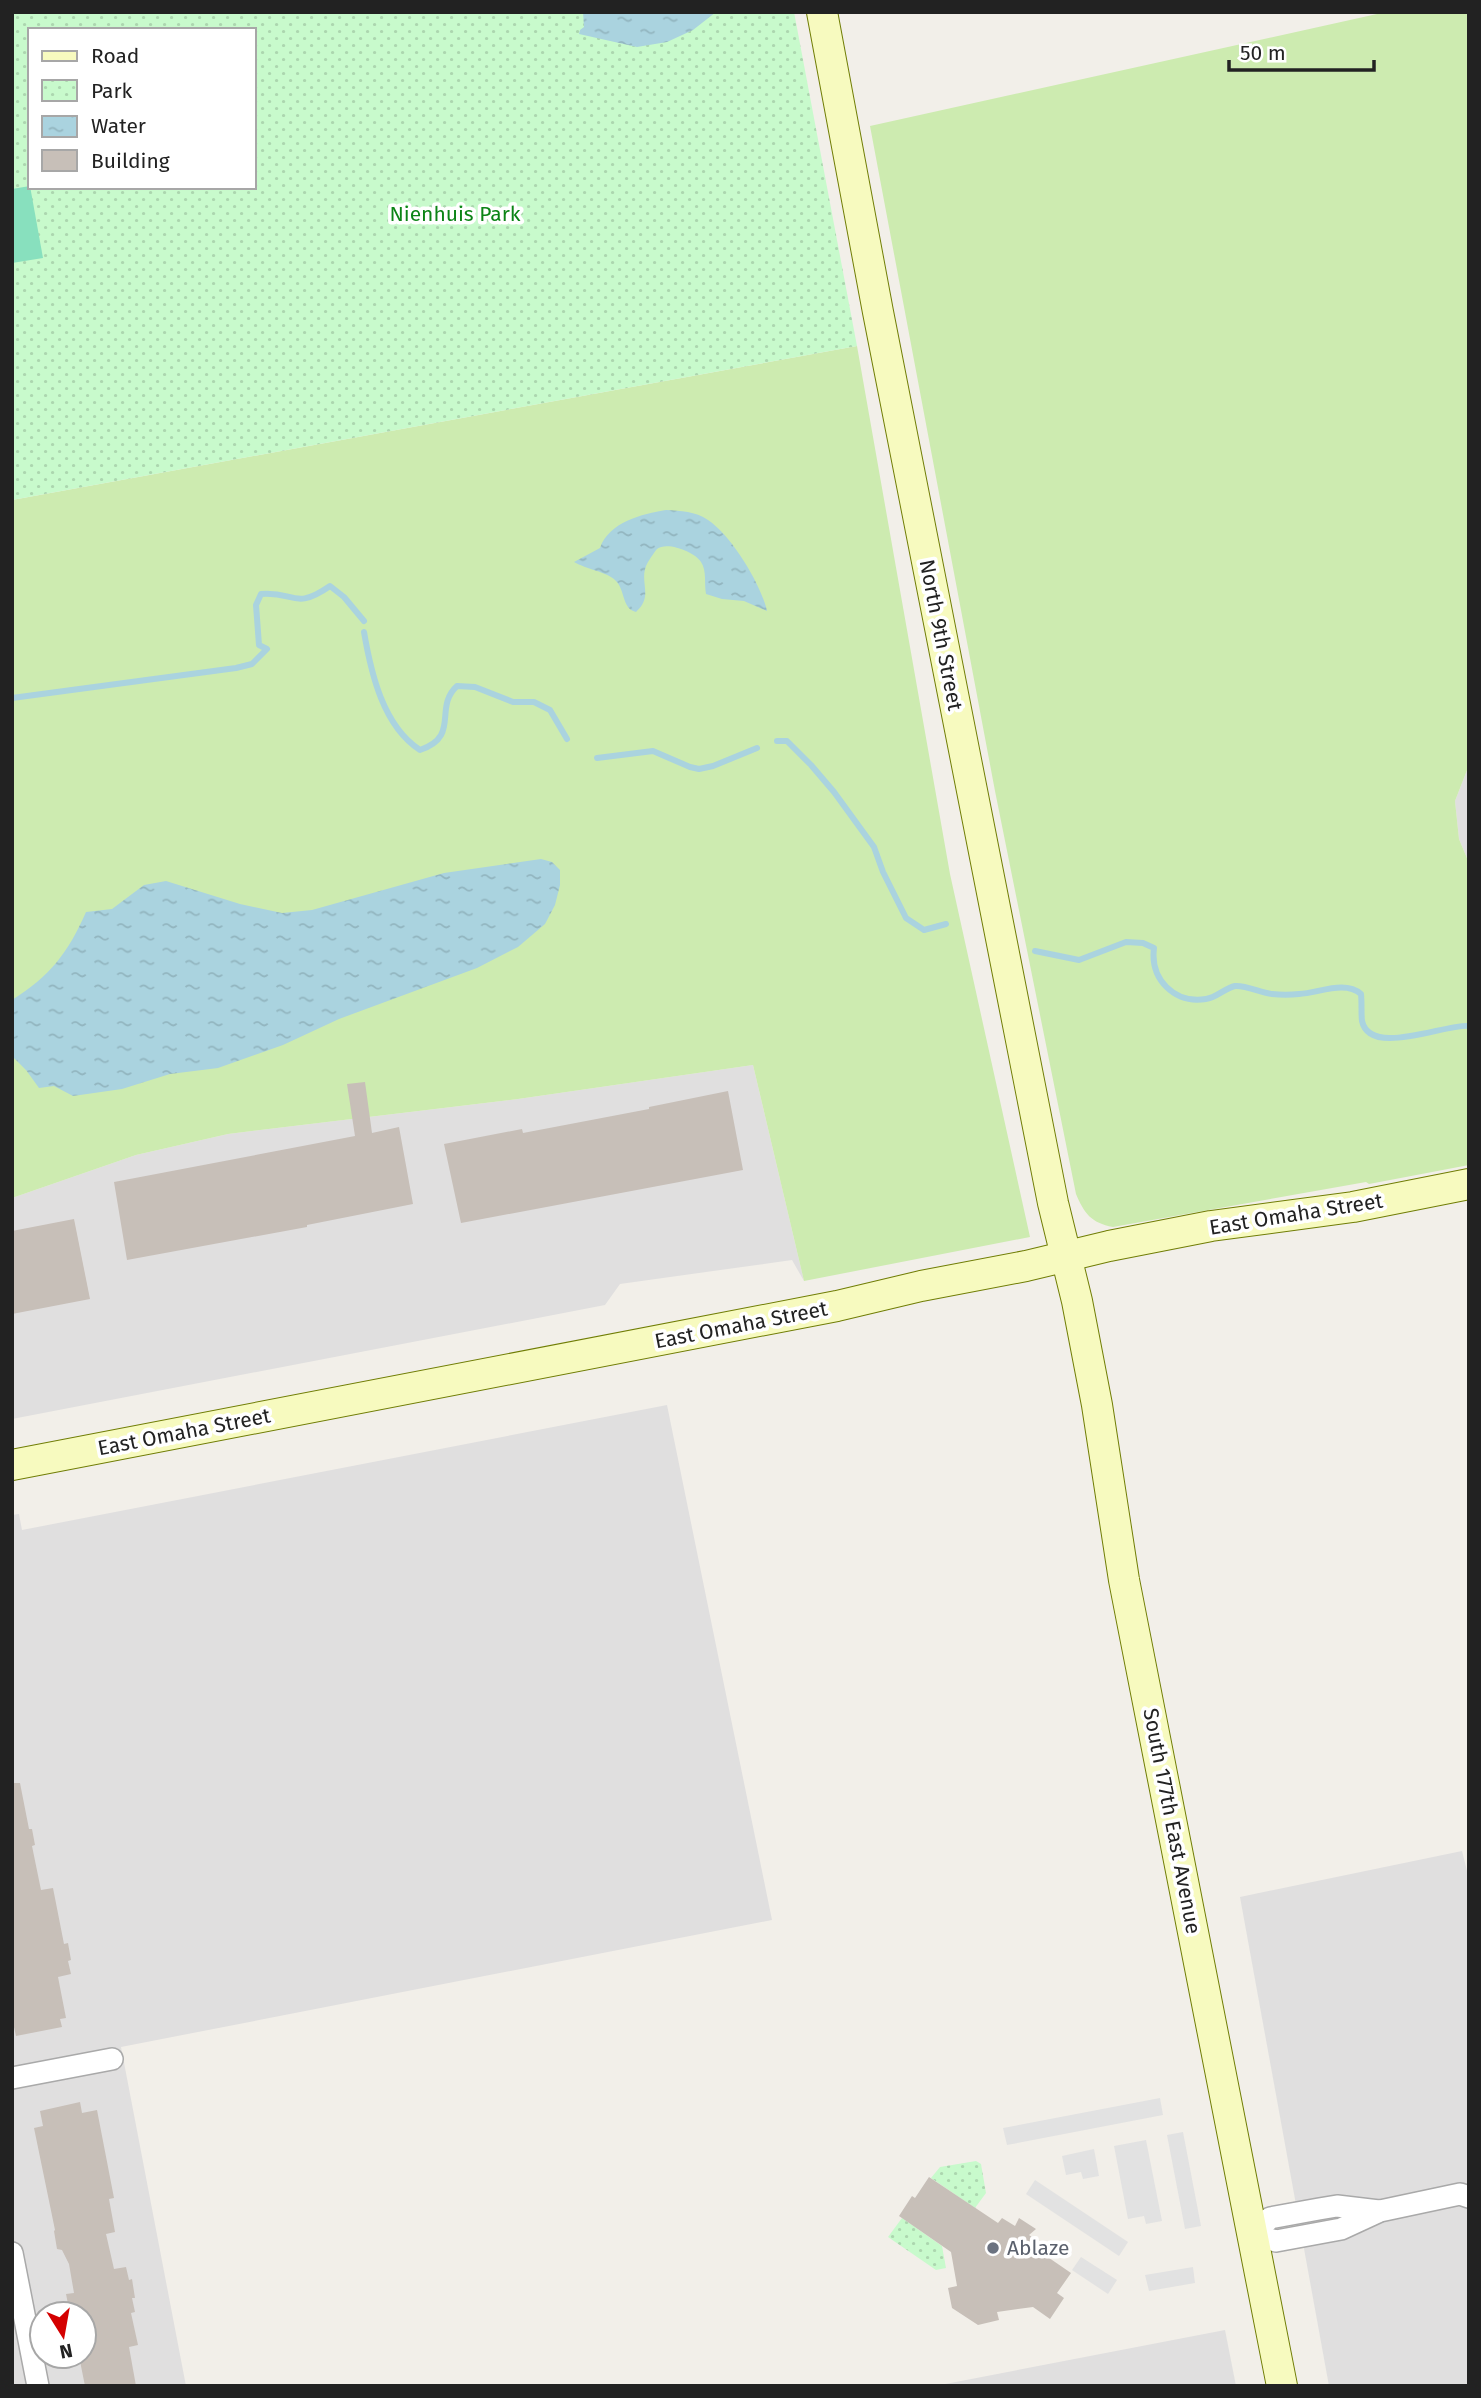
<svg xmlns="http://www.w3.org/2000/svg" width="1481" height="2398" viewBox="0 0 1481 2398" font-family="'Fira Sans',sans-serif">
<defs>
<pattern id="park-dots" width="8" height="8" patternUnits="userSpaceOnUse" patternTransform="scale(1.75)"><rect width="8" height="8" fill="#c8facc"/><path d="M2 2h.1M6 6h.1" fill="none" stroke="#acd6af" stroke-width="1.8" stroke-linecap="round"/></pattern>
<pattern id="water-ripples" width="26" height="14" patternUnits="userSpaceOnUse" patternTransform="scale(1.75)"><rect width="26" height="14" fill="#aad3df"/><path d="M2 4q2-2 4 0t4 0M15 11q2-2 4 0t4 0" fill="none" stroke="#92b5bf"/></pattern>
</defs>
<rect width="100%" height="100%" fill="#f2efe9"/>
<g fill="#e0dfdf" fill-rule="evenodd">
<path d="M 1469,765 L 1469,863 L 1459,839 L 1455,801 Z"/>
<path d="M 753,1065 L 804,1281 L 792,1260 L 620,1284 L 605,1305 L 12,1419 L 12,1198 L 136,1155 L 228,1134 L 518,1099 Z"/>
<path d="M 667,1405 L 772,1920 L 121,2047 L 186,2386 L 12,2386 L 12,1515 L 19,1514 L 22,1530 ZM 42,2314 L 84,2314 L 84,2356 L 42,2356 Z"/>
<path d="M 1462,1851 L 1469,1879 L 1469,2386 L 1329,2386 L 1240,1897 Z"/>
<path d="M 1225,2330 L 1236,2386 L 935,2386 Z"/>
</g>
<g fill="#cdebb0">
<path d="M 1386,12 L 1469,12 L 1469,765 L 1455,801 L 1459,839 L 1469,863 L 1469,1165 L 1369,1184 L 1366,1182 L 1113,1227 C 1091,1223 1084,1213 1076,1194 L 995,791 L 870,126 Z"/>
<path d="M 857,346 L 950,874 L 1030,1237 L 804,1281 L 753,1065 L 518,1099 L 228,1134 L 136,1155 L 12,1198 L 12,500 Z"/>
</g>
<g fill="url(#park-dots)" fill-rule="evenodd">
<path d="M 12,12 L 794,12 L 857,346 L 12,500 ZM 30,30 L 254,30 L 254,187 L 30,187 Z"/>
<path d="M 976,2161 L 981,2164 L 986,2193 L 975,2208 L 931,2178 L 940,2167 Z"/>
<path d="M 902,2218 L 942,2246 L 946,2268 L 936,2270 L 888,2237 Z"/>
</g>
<path fill="#88e0be" d="M 30,186 L 43,258 L 12,263 L 12,189 Z"/>
<g fill="#e2e2e2">
<path d="M 1160,2098 L 1163,2115 L 1007,2145 L 1003,2128 Z"/>
<path d="M 1183,2132 L 1201,2226 L 1185,2229 L 1167,2135 Z"/>
<path d="M 1146,2140 L 1162,2221 L 1146,2224 L 1144,2216 L 1128,2219 L 1114,2146 Z"/>
<path d="M 1094,2149 L 1099,2176 L 1083,2179 L 1081,2172 L 1066,2175 L 1062,2156 Z"/>
<path d="M 1035,2180 L 1128,2242 L 1119,2256 L 1026,2194 Z"/>
<path d="M 1081,2257 L 1117,2280 L 1108,2294 L 1072,2270 Z"/>
<path d="M 1193,2267 L 1195,2283 L 1149,2291 L 1145,2275 Z"/>
</g>
<g fill="url(#water-ripples)">
<path d="M 583,12 L 716,12 L 693,30 L 667,42 L 637,47 L 579,34 L 580,30 L 584,27 Z"/>
<path d="M 666,510 C 681,511 695,511 708,520 C 731,535 761,584 767,611 L 744,601 L 722,599 L 706,594 C 704,583 707,571 701,562 C 695,552 667,541 657,549 C 655,551 650,559 648,562 C 637,581 655,595 636,612 C 621,608 626,590 615,580 C 607,572 586,569 574,562 L 600,548 C 609,522 642,514 666,510 Z"/>
<path d="M 541,859 L 552,862 L 560,870 L 560,885 L 555,905 L 545,924 L 518,947 L 477,968 L 339,1019 L 283,1045 L 218,1068 L 170,1074 L 122,1089 L 73,1096 L 54,1086 L 39,1088 L 26,1070 L 12,1056 L 12,1000 C 50,976 68,953 86,912 L 112,909 L 144,885 L 166,881 L 240,904 L 282,913 L 312,910 L 444,873 Z"/>
</g>
<g fill="none" stroke-linecap="round" stroke-linejoin="round">
<g stroke="#aad3df" stroke-width="6">
<path d="M 364,632 C 371,673 383,726 420,750 C 461,736 433,708 457,686 L 475,687 L 513,702 L 534,702 L 550,710 L 567,739"/>
<path d="M 12,698 L 236,668 L 252,664 L 267,649 L 259,645 L 256,605 L 261,594 C 295,591 294,611 330,586 L 344,597 L 364,621"/>
<path d="M 777,741 L 787,741 L 811,765 L 834,792 L 874,847 L 883,872 L 906,918 L 924,930 L 946,924"/>
<path d="M 597,758 L 653,751 L 690,767 L 699,769 L 713,766 L 757,748"/>
<path d="M 1035,951 L 1079,960 L 1126,942 L 1143,943 L 1154,948 C 1150,979 1174,1004 1206,999 C 1216,998 1225,988 1235,986 C 1246,985 1261,993 1272,994 C 1281,995 1290,995 1299,994 C 1319,993 1345,980 1361,994 C 1362,1003 1361,1013 1362,1021 C 1370,1058 1447,1023 1469,1026"/>
</g>
</g>
<g fill="#c7bfb8">
<path d="M 365,1082 L 372,1133 L 399,1127 L 413,1204 L 307,1225 L 307,1227 L 127,1260 L 114,1182 L 355,1136 L 347,1084 Z"/>
<path d="M 728,1091 L 743,1170 L 461,1223 L 444,1144 L 522,1129 L 523,1133 L 649,1109 L 649,1107 Z"/>
<path d="M 74,1219 L 90,1299 L 12,1314 L 12,1231 Z"/>
<path d="M 12,1783 L 20,1783 L 29,1829 L 32,1829 L 35,1845 L 32,1846 L 41,1890 L 53,1888 L 64,1944 L 68,1943 L 71,1960 L 68,1961 L 71,1974 L 58,1977 L 66,2018 L 60,2019 L 62,2027 L 16,2036 L 12,2018 Z"/>
<path d="M 80,2102 L 82,2113 L 97,2110 L 114,2198 L 109,2199 L 115,2232 L 106,2234 L 114,2269 L 126,2267 L 129,2280 L 132,2279 L 135,2298 L 132,2298 L 135,2312 L 131,2313 L 138,2345 L 129,2347 L 136,2386 L 85,2386 L 79,2356 L 84,2356 L 84,2314 L 70,2314 L 66,2294 L 74,2293 L 69,2264 L 62,2250 L 57,2249 L 54,2231 L 55,2230 L 34,2128 L 43,2126 L 40,2111 Z"/>
<path d="M 929,2177 L 998,2223 L 1002,2218 L 1015,2226 L 1019,2218 L 1036,2229 L 1029,2235 L 1043,2245 L 1039,2251 L 1071,2273 L 1057,2293 L 1064,2298 L 1050,2319 L 1033,2307 L 997,2312 L 999,2320 L 978,2325 L 952,2308 L 948,2288 L 957,2286 L 951,2252 L 899,2216 L 912,2196 L 915,2198 Z"/>
</g>
<g fill="none" stroke-linecap="round" stroke-linejoin="round">
<defs>
<g id="street">
<path d="M 12,2078 L 112,2059"/>
<path d="M 1253,2235 L 1276,2241 L 1341,2229 L 1380,2211 L 1460,2194 L 1469,2197"/>
<path d="M 1253,2235 L 1270,2218 L 1319,2209 L 1337,2206 L 1379,2211"/>
<path d="M 12,2253 L 38,2386"/>
</g>
<g id="secondary">
<path d="M 822,12 L 878,312 L 1053,1203 L 1077,1301 L 1097,1405 L 1124,1580 L 1282,2386"/>
<path d="M 12,1465 L 837,1306 L 921,1286 L 1026,1266 L 1109,1246 L 1211,1226 L 1353,1207 L 1469,1184"/>
</g>
</defs>
<use href="#street" stroke="#a9a9a9" stroke-width="24"/>
<use href="#secondary" stroke="#707d05" stroke-width="32"/>
<use href="#street" stroke="#fff" stroke-width="21"/>
<use href="#secondary" stroke="#f7fabf" stroke-width="30"/>
</g>
<circle fill="#6b7280" stroke="#fff" stroke-width="2.5" cx="993" cy="2248" r="7"/>
<g text-anchor="middle" stroke-width="7" stroke-linejoin="round" paint-order="stroke">
<g font-size="21" fill="#0c8416" stroke="#fff">
<text x="455" y="221">Nienhuis Park</text>
</g>
<g font-size="21" fill="#222" stroke="#fff">
<text transform="translate(941 635) rotate(79)" y="7">North 9th Street</text>
<text transform="translate(1296 1214) rotate(-9)" y="7">East Omaha Street</text>
<text transform="translate(741 1325) rotate(-11)" y="7">East Omaha Street</text>
<text transform="translate(184 1432) rotate(-11)" y="7">East Omaha Street</text>
<text transform="translate(1172 1821) rotate(79)" y="7">South 177th East Avenue</text>
</g>
<g font-size="21" fill="#5b616d" stroke="#fff" text-anchor="start">
<text x="1007" y="2255">Ablaze</text>
</g>
</g>
<rect width="1481" height="2398" fill="none" stroke="#222222" stroke-width="28"/>
<rect x="28" y="28" width="228" height="161" fill="#ffffff" stroke="#a7a7a7" stroke-width="2"/>
<rect x="42" y="51" width="35" height="10" fill="#f7fabf" stroke="#a7a7a7" stroke-width="2"/>
<text x="91" y="63" font-size="21" fill="#222222">Road</text>
<rect x="42" y="80" width="35" height="21" fill="url(#park-dots)" stroke="#a7a7a7" stroke-width="2"/>
<text x="91" y="98" font-size="21" fill="#222222">Park</text>
<rect x="42" y="116" width="35" height="21" fill="url(#water-ripples)" stroke="#a7a7a7" stroke-width="2"/>
<text x="91" y="133" font-size="21" fill="#222222">Water</text>
<rect x="42" y="150" width="35" height="21" fill="#c7bfb8" stroke="#a7a7a7" stroke-width="2"/>
<text x="91" y="168" font-size="21" fill="#222222">Building</text>
<g transform="translate(63 2335) rotate(169)"><circle r="33" fill="#ffffff" stroke="#a7a7a7" stroke-width="2"/>
<path d="M0-5L12 26L0 18L-12 26Z" fill="#d40000"/>
<text y="-10" font-size="19" font-weight="bold" text-anchor="middle" fill="#222222">N</text>
</g>
<path d="M1229 60v10h145v-10" fill="none" stroke="#222222" stroke-width="3.5"/>
<text x="1240" y="60" font-size="21" fill="#222222" stroke="#ffffff" stroke-width="5" paint-order="stroke">50 m</text>
</svg>
